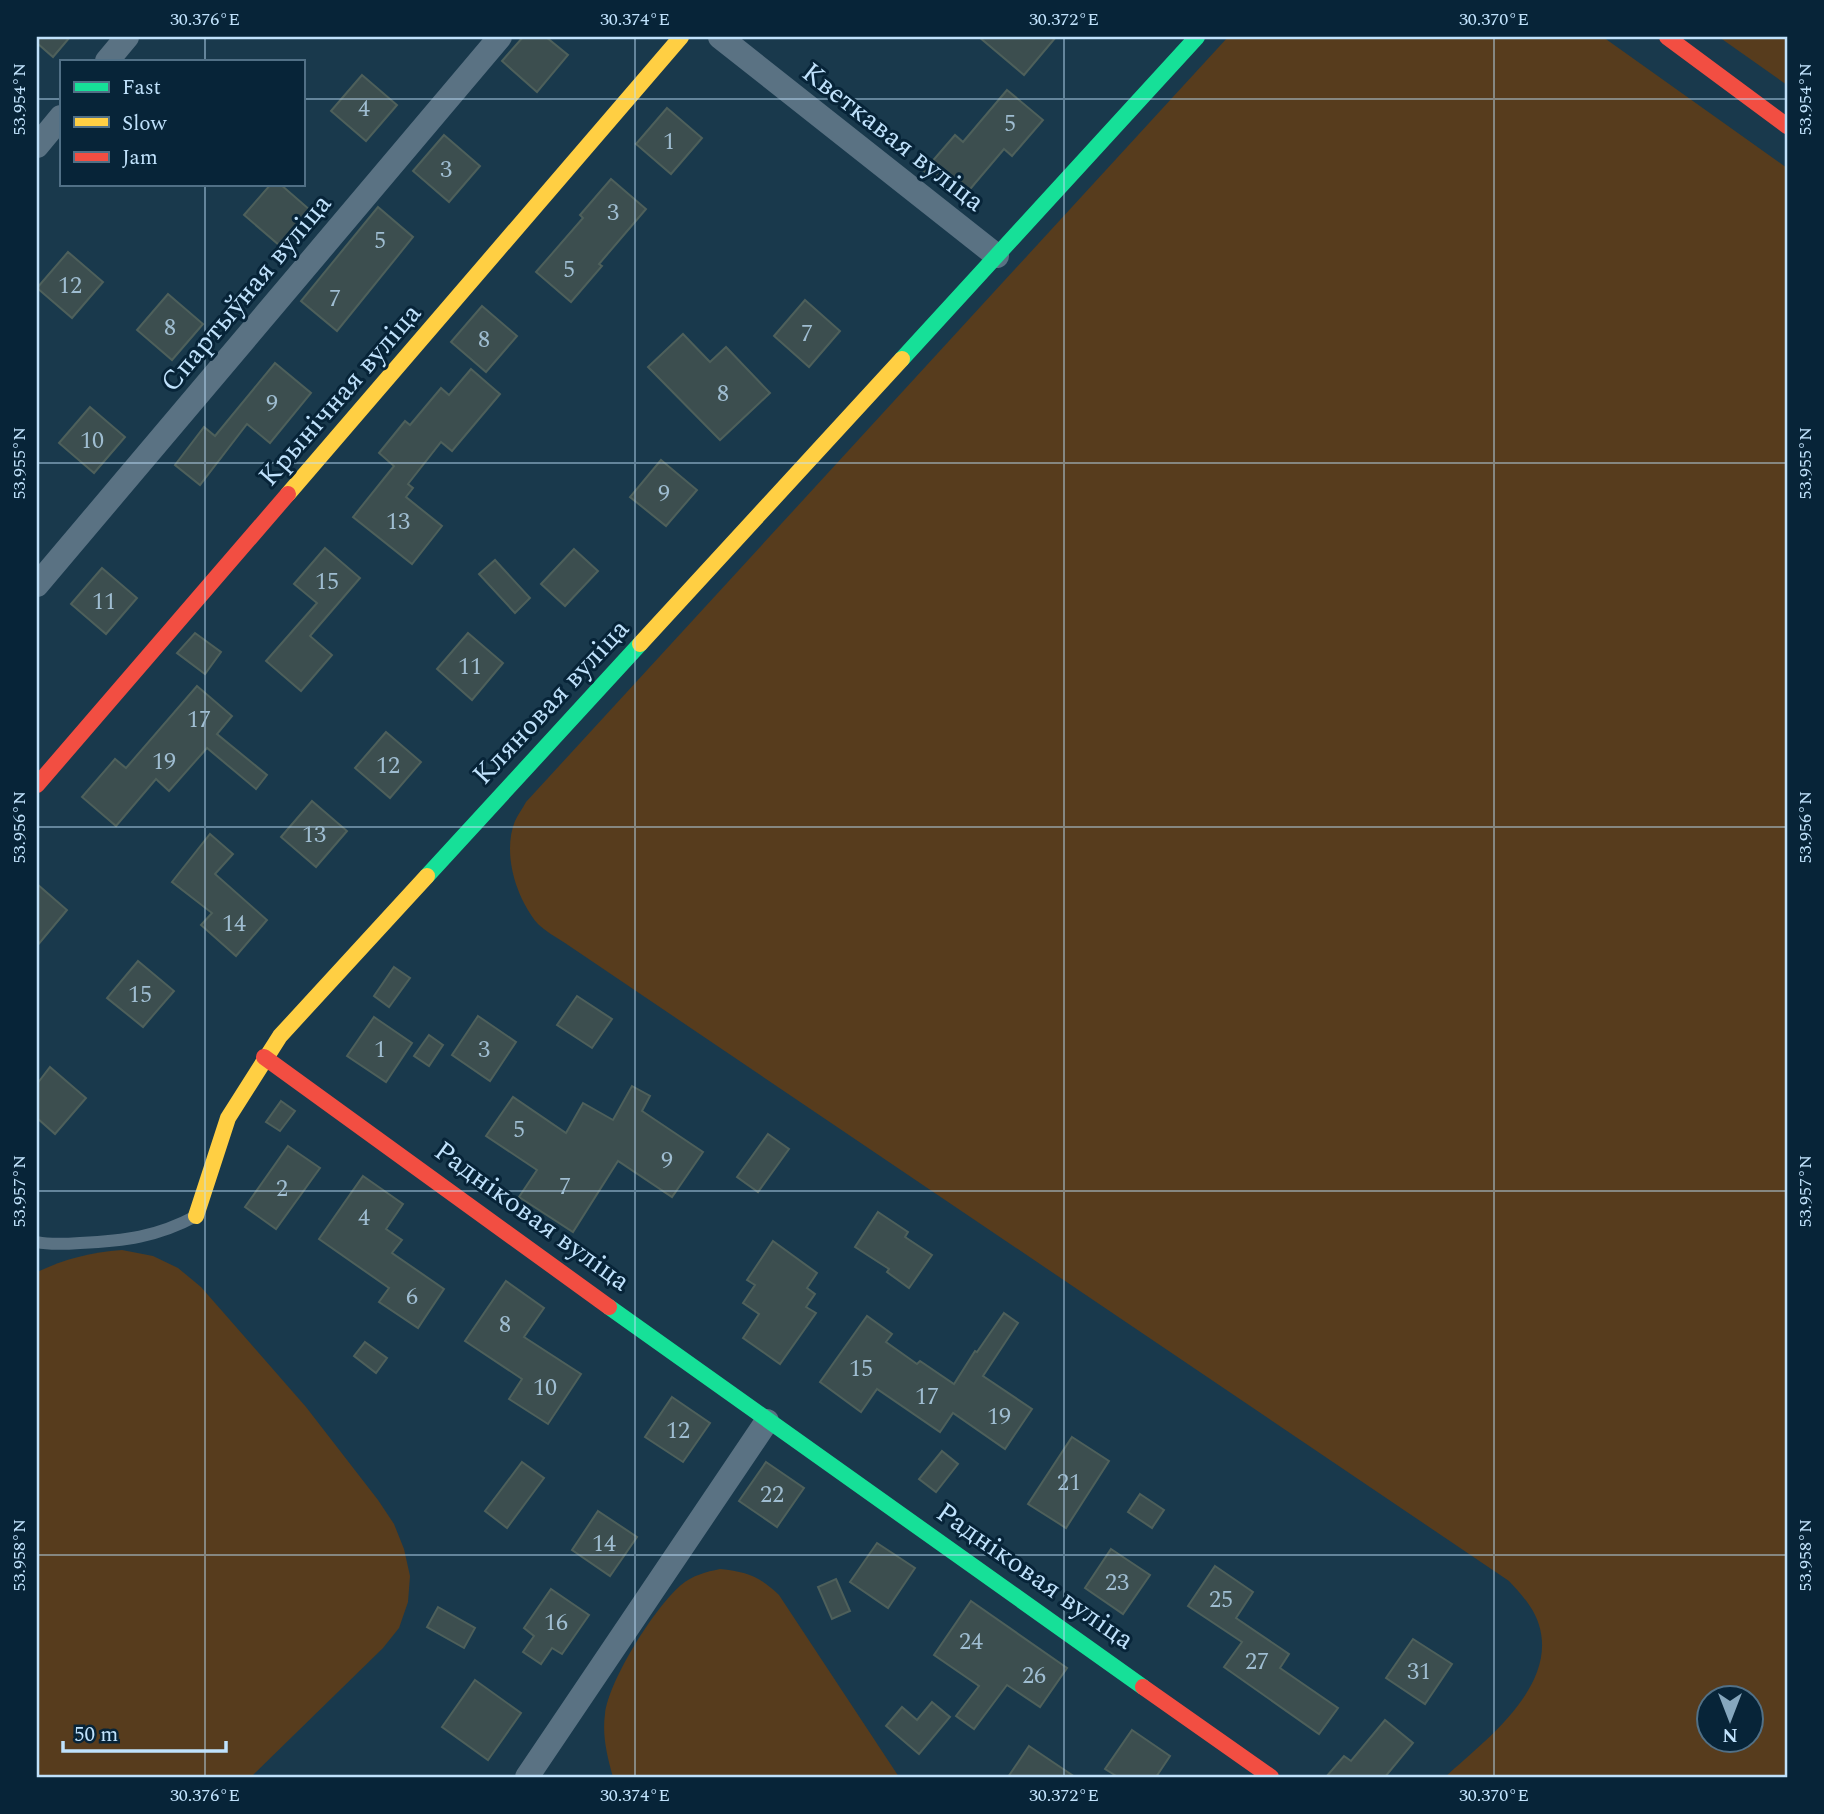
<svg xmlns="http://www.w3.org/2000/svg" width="1824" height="1814" viewBox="0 0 1824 1814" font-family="Spectral,serif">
<rect width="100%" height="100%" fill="#19394c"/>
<g fill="#573c1d" fill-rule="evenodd">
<path d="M 1228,37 L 1603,37 L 1787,168 L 1787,1777 L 1445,1777 C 1484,1741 1558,1687 1539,1625 C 1534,1608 1521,1594 1509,1581 L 565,943 C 556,937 545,931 538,924 C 516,898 502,853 515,821 C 518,814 523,808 526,802 ZM 1708,1699 L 1750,1699 L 1750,1741 L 1708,1741 Z"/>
<path d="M 1719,37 L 1787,37 L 1787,85 Z"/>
<path d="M 122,1250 L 153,1256 L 178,1268 L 201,1287 L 306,1407 L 378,1500 L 394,1524 L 404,1549 L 410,1576 L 408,1602 L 399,1628 L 383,1648 L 251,1777 L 37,1777 L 37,1272 C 65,1259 91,1252 122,1250 Z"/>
<path d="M 720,1569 C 747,1572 759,1576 779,1595 L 899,1777 L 613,1777 C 607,1756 602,1735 605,1714 C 609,1680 655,1607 681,1585 C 693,1575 706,1572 720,1569 Z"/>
</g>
<g fill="#3c4e4f" stroke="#4e605b" stroke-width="2">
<path d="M 37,37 L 70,37 L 53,57 L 37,43 Z"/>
<path d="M 523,37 L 546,37 L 568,55 L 537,92 L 502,61 Z"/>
<path d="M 979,37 L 1056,37 L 1024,75 Z"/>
<path d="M 362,75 L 397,105 L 366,141 L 331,111 Z"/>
<path d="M 1007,90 L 1043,120 L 1012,156 L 1004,149 L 960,201 L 924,171 L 955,135 L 963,142 Z"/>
<path d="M 667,108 L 702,138 L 671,174 L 636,144 Z"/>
<path d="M 444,135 L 480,166 L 449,202 L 413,171 Z"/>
<path d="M 611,179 L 646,209 L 599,264 L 602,266 L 571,302 L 536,272 L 583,218 L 580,215 Z"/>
<path d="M 271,184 L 280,184 L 310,210 L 279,245 L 244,215 Z"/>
<path d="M 378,207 L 413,237 L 337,331 L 301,301 Z"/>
<path d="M 68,252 L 103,282 L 72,318 L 37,288 Z"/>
<path d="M 168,294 L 203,324 L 172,360 L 137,330 Z"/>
<path d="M 805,300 L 840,331 L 809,367 L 774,336 Z"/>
<path d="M 482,306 L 517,336 L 486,372 L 451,342 Z"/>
<path d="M 683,334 L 710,362 L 726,347 L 770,393 L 720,440 L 648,367 Z"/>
<path d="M 275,363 L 311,393 L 270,443 L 247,424 L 200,485 L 175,465 L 204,427 L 215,436 Z"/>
<path d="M 471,369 L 500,394 L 452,451 L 441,442 L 408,484 L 413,488 L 406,497 L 442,526 L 412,564 L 353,517 L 394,466 L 379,453 L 405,421 L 410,425 L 441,388 L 449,395 Z"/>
<path d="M 90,407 L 125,437 L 94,473 L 59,443 Z"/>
<path d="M 661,460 L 697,490 L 666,526 L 630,497 Z"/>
<path d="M 325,548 L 360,578 L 310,636 L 332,655 L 301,691 L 266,661 L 317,603 L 294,584 Z"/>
<path d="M 574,549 L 598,571 L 565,606 L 541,584 Z"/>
<path d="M 495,560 L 530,598 L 515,613 L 479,574 Z"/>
<path d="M 102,568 L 137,598 L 106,634 L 71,604 Z"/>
<path d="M 195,633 L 221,652 L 205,674 L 177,653 Z"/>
<path d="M 468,633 L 503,663 L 472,700 L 437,669 Z"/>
<path d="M 197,686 L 232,716 L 217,734 L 267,775 L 256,789 L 207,748 L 169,791 L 156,779 L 116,826 L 82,797 L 115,759 L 126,768 Z"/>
<path d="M 386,732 L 421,762 L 390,798 L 355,768 Z"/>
<path d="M 312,801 L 347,831 L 316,867 L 281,837 Z"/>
<path d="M 210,834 L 233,854 L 215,874 L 267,920 L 236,956 L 201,925 L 212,913 L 172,882 Z"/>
<path d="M 37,884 L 67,910 L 37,946 Z"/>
<path d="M 138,961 L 174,991 L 143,1027 L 107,998 Z"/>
<path d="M 394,967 L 410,978 L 389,1007 L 374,996 Z"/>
<path d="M 577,996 L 612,1019 L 592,1048 L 557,1025 Z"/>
<path d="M 478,1016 L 516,1042 L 490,1081 L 452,1055 Z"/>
<path d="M 374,1017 L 412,1043 L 386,1082 L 347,1056 Z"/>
<path d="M 429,1035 L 443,1045 L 429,1066 L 414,1056 Z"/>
<path d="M 50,1067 L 86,1098 L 55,1134 L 37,1118 L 37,1084 Z"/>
<path d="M 632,1086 L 650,1096 L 642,1111 L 703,1152 L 672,1197 L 618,1161 L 573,1232 L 519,1197 L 537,1170 L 486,1136 L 513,1097 L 566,1133 L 583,1103 L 613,1120 Z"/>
<path d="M 281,1101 L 295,1111 L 280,1131 L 266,1122 Z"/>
<path d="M 768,1134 L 789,1149 L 758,1192 L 737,1177 Z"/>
<path d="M 288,1146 L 320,1168 L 276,1229 L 245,1207 Z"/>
<path d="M 363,1176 L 403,1204 L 386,1229 L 402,1240 L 392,1253 L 444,1289 L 418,1328 L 379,1302 L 389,1288 L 319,1239 Z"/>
<path d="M 878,1212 L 908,1232 L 905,1237 L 932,1255 L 909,1288 L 887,1272 L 889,1269 L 855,1247 Z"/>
<path d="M 773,1241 L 817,1273 L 807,1288 L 815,1294 L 806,1307 L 816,1313 L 780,1364 L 743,1338 L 759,1314 L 743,1303 L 755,1285 L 747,1280 Z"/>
<path d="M 506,1281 L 544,1308 L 524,1337 L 581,1374 L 548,1424 L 509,1399 L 522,1379 L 465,1341 Z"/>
<path d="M 1004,1313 L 1018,1323 L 983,1376 L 1032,1409 L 1005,1449 L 953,1413 L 940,1432 L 877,1389 L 861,1412 L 820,1382 L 867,1316 L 892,1334 L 886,1342 L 917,1364 L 920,1361 L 954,1384 L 975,1351 L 977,1352 Z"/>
<path d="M 365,1342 L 387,1358 L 376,1373 L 354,1356 Z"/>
<path d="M 672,1397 L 710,1423 L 683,1462 L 645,1437 Z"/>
<path d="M 1072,1437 L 1109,1461 L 1066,1528 L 1028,1504 Z"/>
<path d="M 942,1451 L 958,1464 L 936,1492 L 919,1479 Z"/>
<path d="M 522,1462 L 544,1478 L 507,1528 L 485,1511 Z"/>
<path d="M 766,1462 L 804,1488 L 777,1527 L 739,1501 Z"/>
<path d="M 1140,1494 L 1164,1510 L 1152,1528 L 1128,1512 Z"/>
<path d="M 598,1511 L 637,1537 L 610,1576 L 572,1550 Z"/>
<path d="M 877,1543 L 915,1568 L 888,1608 L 850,1582 Z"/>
<path d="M 1111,1549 L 1150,1575 L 1123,1614 L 1085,1588 Z"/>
<path d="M 1215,1566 L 1253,1592 L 1236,1618 L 1289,1654 L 1280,1668 L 1338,1708 L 1319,1734 L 1224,1667 L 1242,1642 L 1188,1606 Z"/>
<path d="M 836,1579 L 850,1611 L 832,1619 L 818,1587 Z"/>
<path d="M 551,1589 L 589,1615 L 562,1654 L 552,1648 L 541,1664 L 523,1652 L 534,1636 L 524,1628 Z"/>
<path d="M 971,1601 L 1067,1668 L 1040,1707 L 1007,1685 L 974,1729 L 956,1716 L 979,1686 L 934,1655 Z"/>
<path d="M 438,1607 L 475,1628 L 464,1648 L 427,1627 Z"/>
<path d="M 1413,1639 L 1452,1664 L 1425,1704 L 1386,1678 Z"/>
<path d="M 475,1680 L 521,1713 L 488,1760 L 442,1727 Z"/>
<path d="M 932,1702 L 950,1717 L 919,1754 L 886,1726 L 902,1707 L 917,1720 Z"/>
<path d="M 1385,1720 L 1413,1743 L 1385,1777 L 1326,1777 L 1344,1756 L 1351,1761 Z"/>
<path d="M 1132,1730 L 1170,1756 L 1156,1777 L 1118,1777 L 1105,1769 Z"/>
<path d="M 1029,1746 L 1075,1777 L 1008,1777 Z"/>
</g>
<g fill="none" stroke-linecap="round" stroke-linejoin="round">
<path stroke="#5a7283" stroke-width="12" d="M 37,1242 C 50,1245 66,1244 80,1243 C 124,1241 157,1237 196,1216"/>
<g stroke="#5a7283" stroke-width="24">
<path d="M 720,37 L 997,256"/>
<path d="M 107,61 L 127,37"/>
<path d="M 37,146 L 61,117"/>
<path d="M 37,585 L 500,37"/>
<path d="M 527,1777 L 767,1421"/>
</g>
<g stroke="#16e098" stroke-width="16">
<path d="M 902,359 L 1197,37"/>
<path d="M 427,876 L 640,644"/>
<path d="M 609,1307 L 1143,1687"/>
</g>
<g stroke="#ffcf43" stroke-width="16">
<path d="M 288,494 L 681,37"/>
<path d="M 640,644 L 902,359"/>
<path d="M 196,1216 L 228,1118 L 280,1036 L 427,876"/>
</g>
<g stroke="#f24e42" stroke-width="16">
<path d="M 1667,37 L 1787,126"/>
<path d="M 37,785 L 288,494"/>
<path d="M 264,1057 L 609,1307"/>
<path d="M 1143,1687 L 1271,1777"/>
</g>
</g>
<path fill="none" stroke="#c0e2fc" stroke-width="2" stroke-opacity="0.45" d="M 205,37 L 205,61M 635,37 L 635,1777M 1064,37 L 1064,1777M 1494,37 L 1494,1777M 37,99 L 61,99M 303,99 L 1787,99M 205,184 L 205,1777M 37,463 L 1787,463M 37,827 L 1787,827M 37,1191 L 1787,1191M 37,1555 L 1787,1555"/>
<g text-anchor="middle" stroke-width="6" stroke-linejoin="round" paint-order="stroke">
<g font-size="24" fill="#9fbdd1">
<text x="364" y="116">4</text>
<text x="1010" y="131">5</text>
<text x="669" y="149">1</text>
<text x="446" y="177">3</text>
<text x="613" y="220">3</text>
<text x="380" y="248">5</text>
<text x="569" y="277">5</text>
<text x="70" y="293">12</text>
<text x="335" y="306">7</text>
<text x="170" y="335">8</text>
<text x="807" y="341">7</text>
<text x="484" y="347">8</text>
<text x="723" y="401">8</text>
<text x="272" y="411">9</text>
<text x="92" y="448">10</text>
<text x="664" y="501">9</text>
<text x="398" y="529">13</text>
<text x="327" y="589">15</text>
<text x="104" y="609">11</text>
<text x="470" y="674">11</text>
<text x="199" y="727">17</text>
<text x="164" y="769">19</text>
<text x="388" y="773">12</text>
<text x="314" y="842">13</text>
<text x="234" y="931">14</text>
<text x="140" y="1002">15</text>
<text x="380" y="1057">1</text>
<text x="484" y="1057">3</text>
<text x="519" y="1137">5</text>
<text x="667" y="1168">9</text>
<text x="565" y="1194">7</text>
<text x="282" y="1196">2</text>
<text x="364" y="1225">4</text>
<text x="412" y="1304">6</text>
<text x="505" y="1332">8</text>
<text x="861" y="1376">15</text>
<text x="545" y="1395">10</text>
<text x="927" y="1404">17</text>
<text x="999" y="1424">19</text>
<text x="678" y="1438">12</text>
<text x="1069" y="1490">21</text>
<text x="772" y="1502">22</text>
<text x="604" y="1551">14</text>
<text x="1117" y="1590">23</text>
<text x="1221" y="1607">25</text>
<text x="556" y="1630">16</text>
<text x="971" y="1649">24</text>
<text x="1257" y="1669">27</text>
<text x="1419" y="1679">31</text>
<text x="1034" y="1683">26</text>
</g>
<g font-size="28" fill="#c0e2fc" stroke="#072438">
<text transform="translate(894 136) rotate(38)" y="10">Кветкавая вуліца</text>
<text transform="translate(245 292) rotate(-50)" y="10">Спартыўная вуліца</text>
<text transform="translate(339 394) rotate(-49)" y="10">Крынічная вуліца</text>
<text transform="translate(550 701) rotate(-47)" y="10">Кляновая вуліца</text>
<text transform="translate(533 1215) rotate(36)" y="10">Радніковая вуліца</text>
<text transform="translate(1036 1575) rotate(35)" y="10">Радніковая вуліца</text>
</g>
</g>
<rect width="1824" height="1814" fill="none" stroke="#072438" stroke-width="77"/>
<rect x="60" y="60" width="245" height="126" fill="#072438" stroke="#517086" stroke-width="2"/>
<rect x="74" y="82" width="35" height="10" fill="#16e098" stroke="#517086" stroke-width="2"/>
<text x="122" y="94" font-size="21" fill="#c0e2fc">Fast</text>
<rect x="74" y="117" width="35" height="10" fill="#ffcf43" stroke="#517086" stroke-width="2"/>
<text x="122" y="130" font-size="21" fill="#c0e2fc">Slow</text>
<rect x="74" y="152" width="35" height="10" fill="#f24e42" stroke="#517086" stroke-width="2"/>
<text x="122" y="164" font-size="21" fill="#c0e2fc">Jam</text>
<g transform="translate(1730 1719) rotate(180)"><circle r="33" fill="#072438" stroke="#517086" stroke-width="2"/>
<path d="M0-5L12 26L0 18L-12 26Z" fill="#86a7be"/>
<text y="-10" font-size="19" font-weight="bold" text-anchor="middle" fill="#c0e2fc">N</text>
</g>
<path d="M63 1741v10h163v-10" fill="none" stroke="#c0e2fc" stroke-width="3.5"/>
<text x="74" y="1741" font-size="21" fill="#c0e2fc" stroke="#072438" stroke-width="5" paint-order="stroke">50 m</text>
<rect x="38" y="38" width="1748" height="1738" fill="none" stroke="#c0e2fc" stroke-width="2.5"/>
<g font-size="18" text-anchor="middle" fill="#c0e2fc">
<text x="205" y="25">30.376°E</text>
<text x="635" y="25">30.374°E</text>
<text x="1064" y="25">30.372°E</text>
<text x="1494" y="25">30.370°E</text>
<text transform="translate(1805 99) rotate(-90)" y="6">53.954°N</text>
<text transform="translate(19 99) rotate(-90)" y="6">53.954°N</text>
<text transform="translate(1805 463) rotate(-90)" y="6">53.955°N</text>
<text transform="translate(19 463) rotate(-90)" y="6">53.955°N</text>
<text transform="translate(1805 827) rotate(-90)" y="6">53.956°N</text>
<text transform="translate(19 827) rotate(-90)" y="6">53.956°N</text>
<text transform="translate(1805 1191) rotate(-90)" y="6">53.957°N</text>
<text transform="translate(19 1191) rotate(-90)" y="6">53.957°N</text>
<text transform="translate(1805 1555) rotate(-90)" y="6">53.958°N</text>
<text transform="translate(19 1555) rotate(-90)" y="6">53.958°N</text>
<text x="205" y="1801">30.376°E</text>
<text x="635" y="1801">30.374°E</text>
<text x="1064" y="1801">30.372°E</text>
<text x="1494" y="1801">30.370°E</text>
</g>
</svg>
